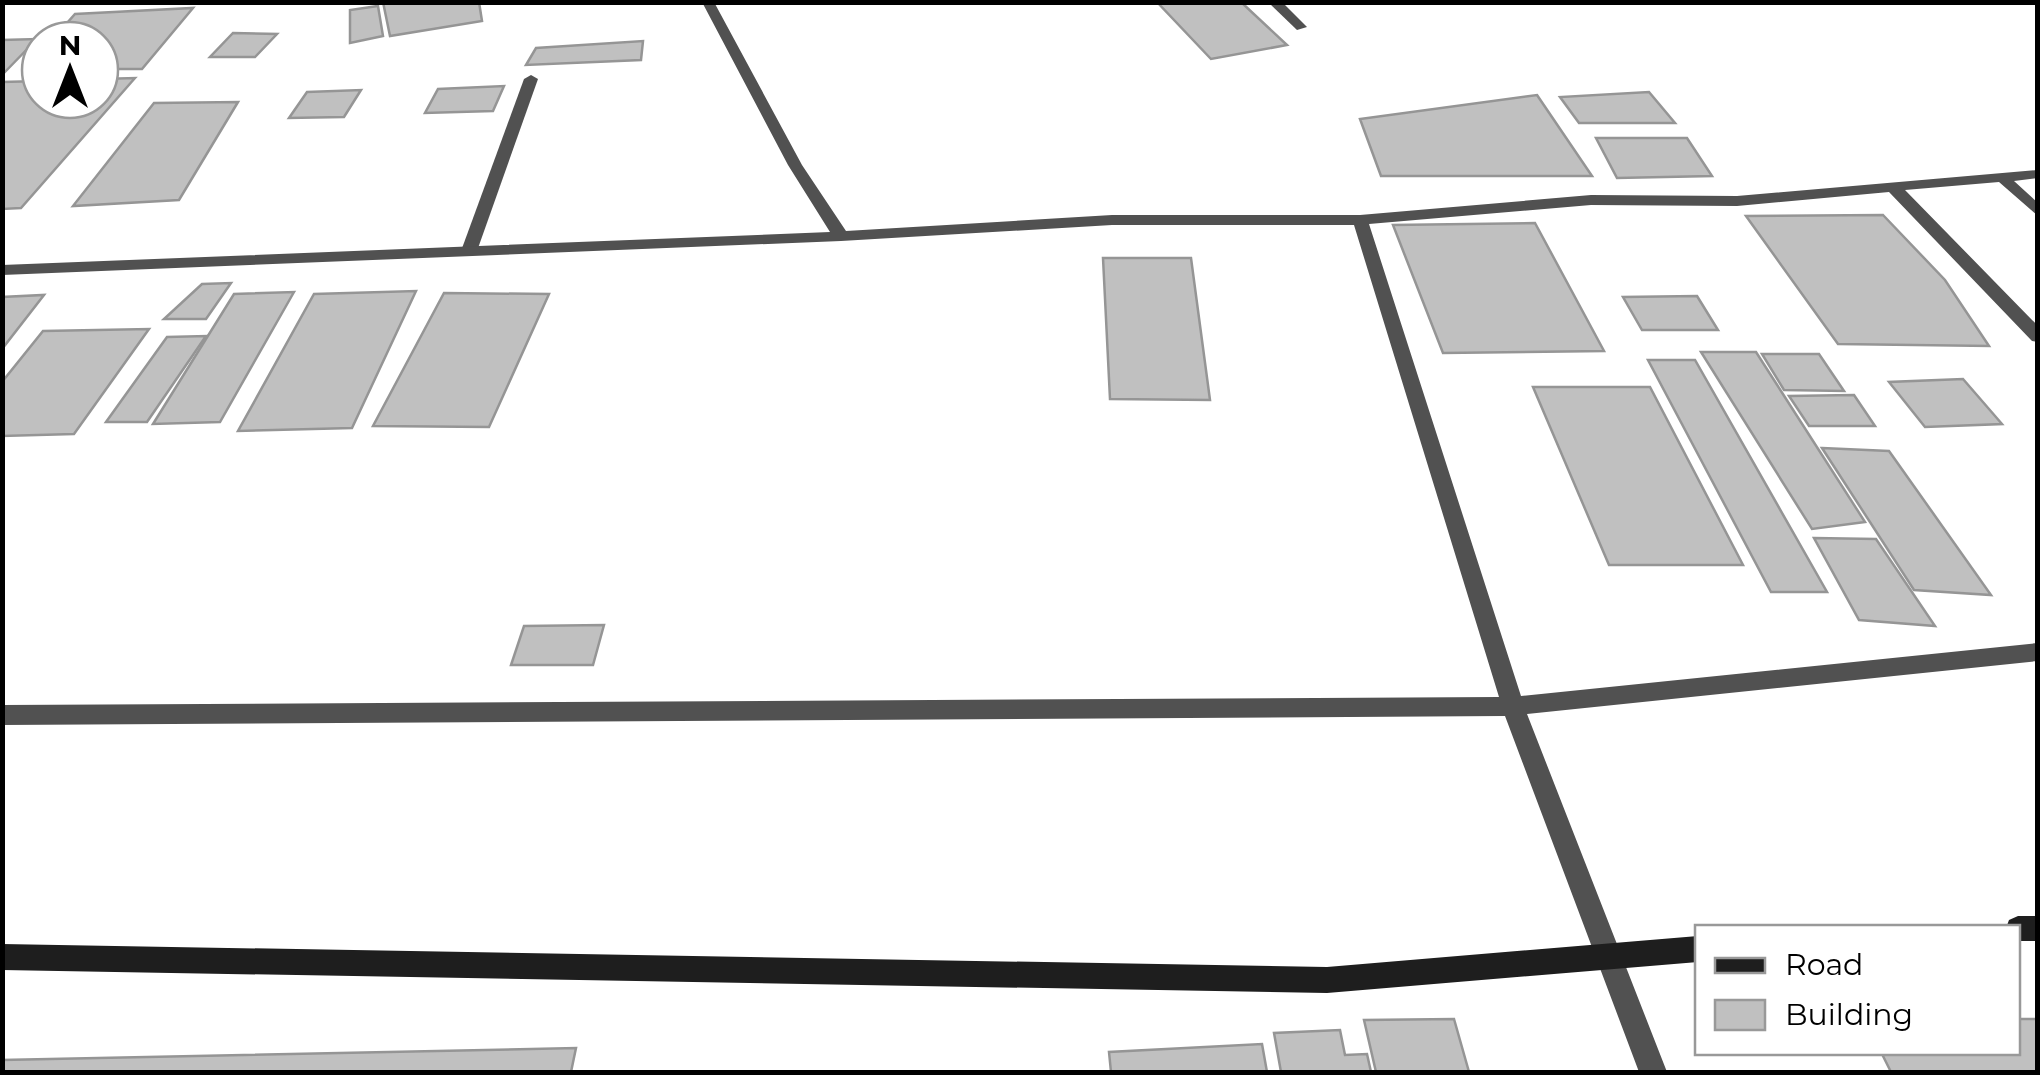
<svg xmlns="http://www.w3.org/2000/svg" width="2040" height="1075" viewBox="0 0 2040 1075" font-family="Montserrat,sans-serif">
<rect width="100%" height="100%" fill="#fff"/>
<g fill="#c0c0c0" stroke="#959595" stroke-width="2.5">
<path d="M 383,2 L 479,2 L 482,21 L 390,36 Z"/>
<path d="M 1157,2 L 1241,2 L 1287,45 L 1211,59 Z"/>
<path d="M 378,6 L 383,36 L 350,43 L 350,10 Z"/>
<path d="M 193,8 L 142,69 L 100,69 L 100,40 L 52,40 L 75,14 Z"/>
<path d="M 233,33 L 277,34 L 255,57 L 210,57 Z"/>
<path d="M 37,39 L 2,75 L 2,40 Z"/>
<path d="M 643,41 L 641,60 L 526,65 L 536,48 Z"/>
<path d="M 135,78 L 21,208 L 2,209 L 2,82 L 40,81 L 40,100 L 100,100 L 100,79 Z"/>
<path d="M 504,86 L 493,111 L 425,113 L 438,89 Z"/>
<path d="M 361,90 L 344,117 L 289,118 L 307,92 Z"/>
<path d="M 1649,92 L 1675,123 L 1579,123 L 1560,97 Z"/>
<path d="M 1537,95 L 1592,176 L 1381,176 L 1360,119 Z"/>
<path d="M 238,102 L 179,200 L 73,206 L 154,103 Z"/>
<path d="M 1596,138 L 1687,138 L 1712,176 L 1617,178 Z"/>
<path d="M 1883,215 L 1945,280 L 1989,346 L 1838,344 L 1746,216 Z"/>
<path d="M 1535,223 L 1604,351 L 1443,353 L 1393,225 Z"/>
<path d="M 1103,258 L 1191,258 L 1210,400 L 1110,399 Z"/>
<path d="M 231,283 L 206,319 L 164,319 L 202,284 Z"/>
<path d="M 416,291 L 352,428 L 238,431 L 314,294 Z"/>
<path d="M 294,292 L 220,422 L 153,424 L 234,294 Z"/>
<path d="M 444,293 L 549,294 L 489,427 L 373,426 Z"/>
<path d="M 44,295 L 2,349 L 2,297 Z"/>
<path d="M 1697,296 L 1718,330 L 1642,330 L 1623,297 Z"/>
<path d="M 149,329 L 74,434 L 2,436 L 2,382 L 43,331 Z"/>
<path d="M 206,336 L 147,422 L 106,422 L 167,337 Z"/>
<path d="M 1701,352 L 1756,352 L 1865,522 L 1812,529 Z"/>
<path d="M 1762,354 L 1819,354 L 1844,391 L 1784,390 Z"/>
<path d="M 1648,360 L 1695,360 L 1827,592 L 1771,592 Z"/>
<path d="M 1963,379 L 2002,424 L 1925,427 L 1889,382 Z"/>
<path d="M 1533,387 L 1650,387 L 1743,565 L 1609,565 Z"/>
<path d="M 1854,395 L 1875,426 L 1809,426 L 1789,396 Z"/>
<path d="M 1822,448 L 1889,451 L 1991,595 L 1914,590 Z"/>
<path d="M 1814,538 L 1876,539 L 1935,626 L 1859,620 Z"/>
<path d="M 604,625 L 593,665 L 511,665 L 524,626 Z"/>
<path d="M 1454,1019 L 1469,1072 L 1376,1072 L 1364,1020 Z"/>
<path d="M 2018,1019 L 2038,1019 L 2038,1072 L 1891,1072 L 1881,1052 L 2018,1052 Z"/>
<path d="M 1340,1030 L 1345,1055 L 1367,1054 L 1371,1072 L 1281,1072 L 1274,1033 Z"/>
<path d="M 1262,1044 L 1267,1072 L 1111,1072 L 1109,1052 Z"/>
<path d="M 576,1048 L 571,1072 L 2,1072 L 2,1060 Z"/>
</g>
<g fill="none" stroke-linecap="round" stroke-linejoin="round">
<g fill="#515151" fill-rule="evenodd">
<path d="M 1268,2 L 1282,2 L 1307,27 L 1297,30 Z"/>
<path d="M 531,75 L 538,79 L 477,251 L 475,254 L 463,254 L 461,251 L 524,79 Z"/>
</g>
<path fill="#515151" fill-rule="evenodd" d="M 702,2 L 714,2 L 802,165 L 846,231 L 1112,215 L 1360,215 L 1591,195 L 1737,196 L 2038,170 L 2038,178 L 2014,181 L 2038,203 L 2038,216 L 1999,182 L 1905,190 L 2038,326 L 2038,342 L 2032,341 L 1889,192 L 1737,206 L 1591,205 L 1369,224 L 1521,696 L 2038,643 L 2038,661 L 1527,714 L 1667,1072 L 1639,1072 L 1505,716 L 2,725 L 2,705 L 1499,697 L 1354,225 L 1112,225 L 841,241 L 2,275 L 2,265 L 830,232 L 788,165 Z"/>
<g fill="#1e1e1e" fill-rule="evenodd">
<path d="M 2018,916 L 2038,916 L 2038,941 L 2018,941 L 2018,928 L 2006,928 L 2009,920 Z"/>
<path d="M 1698,936 L 1698,962 L 1327,993 L 2,970 L 2,944 L 1327,967 Z"/>
</g>
</g>
<rect width="2040" height="1075" fill="none" stroke="#000000" stroke-width="10"/>
<rect x="1695" y="925" width="325" height="130" fill="#ffffff" stroke="#999999" stroke-width="2.5"/>
<rect x="1715" y="958" width="50" height="15" fill="#1e1e1e" stroke="#999999" stroke-width="2.5"/>
<text x="1785" y="975" font-size="30" fill="#000000">Road</text>
<rect x="1715" y="1000" width="50" height="30" fill="#c0c0c0" stroke="#999999" stroke-width="2.5"/>
<text x="1785" y="1025" font-size="30" fill="#000000">Building</text>
<g transform="translate(70 70)"><circle r="48" fill="#ffffff" stroke="#999999" stroke-width="2.5"/>
<path d="M0-8L18 38L0 25L-18 38Z" fill="#000000"/>
<text y="-15" font-size="28" font-weight="bold" text-anchor="middle" fill="#000000">N</text>
</g>
</svg>
